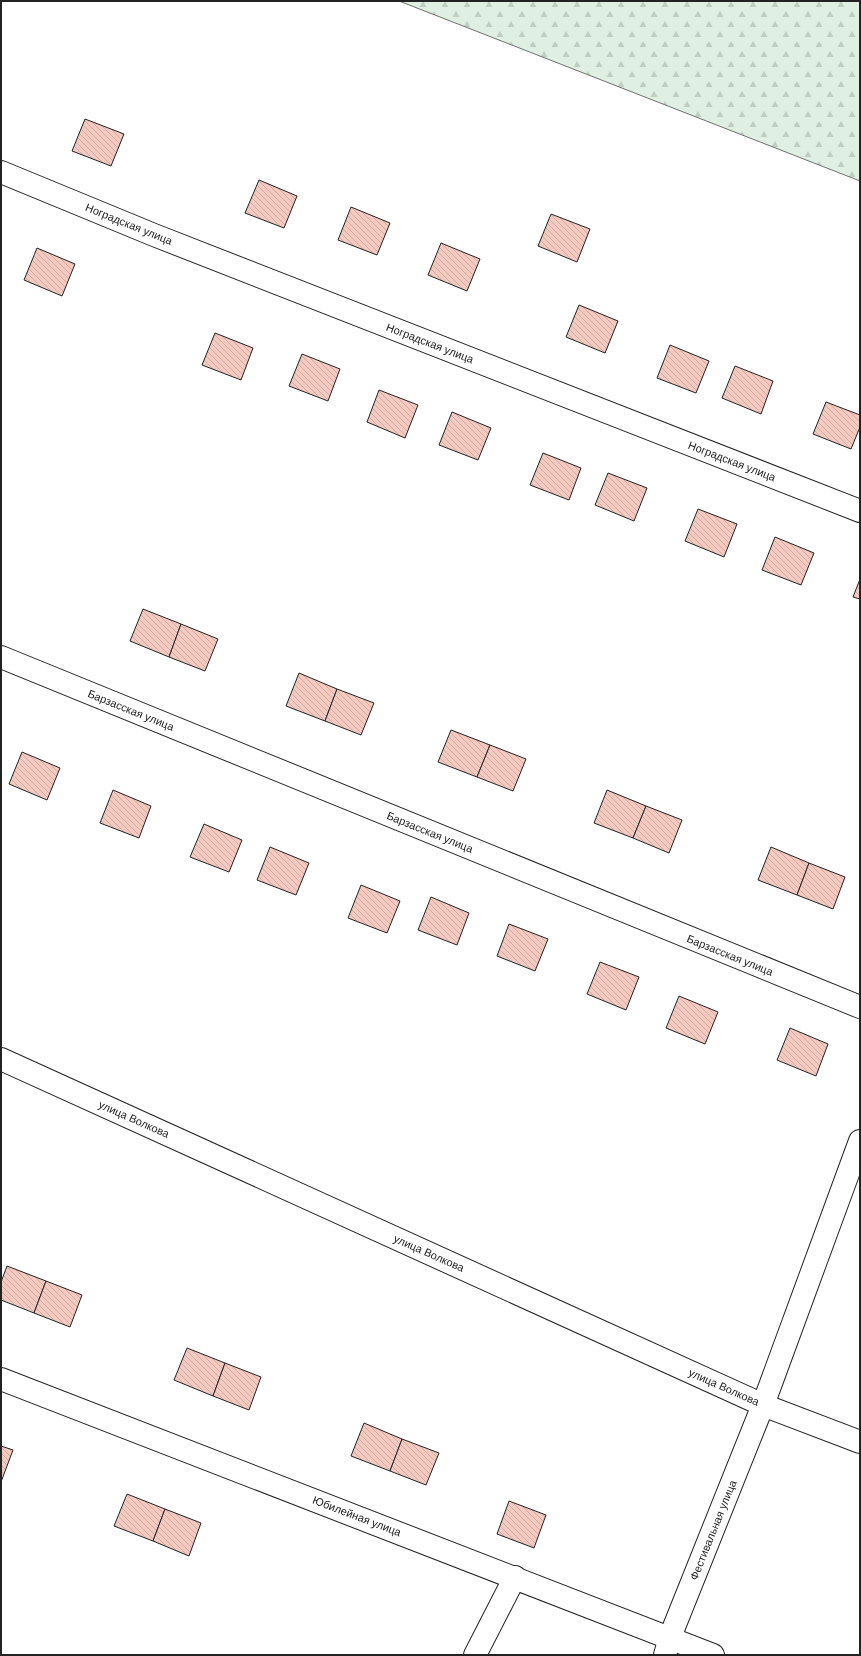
<svg xmlns="http://www.w3.org/2000/svg" width="861" height="1656" viewBox="0 0 861 1656" font-family="Helvetica,sans-serif">
<defs>
<pattern id="forest-firs" width="22" height="20" patternUnits="userSpaceOnUse"><rect width="22" height="20" fill="#e0efe3"/><path d="M5 1l3.5 6h-7zM16 11l3.5 6h-7z" fill="#c0cdc2"/></pattern>
<pattern id="building-back-hatch" width="6" height="6" patternUnits="userSpaceOnUse"><rect width="6" height="6" fill="#f3c9c0"/><path d="M-1 5l2 2M0 0l6 6M5-1l2 2" fill="none" stroke="#d0aca5"/></pattern>
</defs>
<rect width="100%" height="100%" fill="#fff"/>
<path fill="url(#forest-firs)" stroke="#6f6f6f" d="M 399,1 L 860,1 L 860,181 Z"/>
<g fill="url(#building-back-hatch)" stroke="#222">
<path d="M 85,119 L 124,134 L 111,166 L 72,151 Z"/>
<path d="M 259,180 L 297,196 L 284,228 L 245,213 Z"/>
<path d="M 351,207 L 390,223 L 377,255 L 338,240 Z"/>
<path d="M 551,214 L 590,229 L 577,262 L 538,246 Z"/>
<path d="M 441,243 L 480,259 L 467,291 L 428,275 Z"/>
<path d="M 37,248 L 75,264 L 62,296 L 24,280 Z"/>
<path d="M 579,305 L 618,321 L 605,353 L 566,337 Z"/>
<path d="M 215,333 L 253,348 L 241,380 L 202,365 Z"/>
<path d="M 670,345 L 709,361 L 696,393 L 657,378 Z"/>
<path d="M 302,354 L 340,369 L 328,401 L 289,386 Z"/>
<path d="M 735,366 L 773,381 L 761,414 L 722,398 Z"/>
<path d="M 379,390 L 418,405 L 405,438 L 367,422 Z"/>
<path d="M 826,402 L 860,415 L 860,427 L 851,449 L 813,434 Z"/>
<path d="M 452,412 L 491,428 L 478,460 L 439,445 Z"/>
<path d="M 543,453 L 581,468 L 569,500 L 530,485 Z"/>
<path d="M 608,473 L 647,488 L 634,521 L 595,505 Z"/>
<path d="M 698,509 L 737,524 L 724,557 L 685,541 Z"/>
<path d="M 775,537 L 814,553 L 801,585 L 762,570 Z"/>
<path d="M 860,579 L 860,599 L 853,597 Z"/>
<path d="M 143,609 L 181,624 L 169,657 L 130,641 Z"/>
<path d="M 181,624 L 218,639 L 205,671 L 169,657 Z"/>
<path d="M 299,673 L 337,689 L 325,721 L 286,706 Z"/>
<path d="M 337,689 L 374,703 L 361,735 L 325,721 Z"/>
<path d="M 451,730 L 490,745 L 477,777 L 438,762 Z"/>
<path d="M 490,745 L 526,759 L 513,791 L 477,777 Z"/>
<path d="M 22,752 L 60,768 L 47,800 L 9,784 Z"/>
<path d="M 113,790 L 151,806 L 139,838 L 100,823 Z"/>
<path d="M 607,790 L 646,806 L 633,838 L 594,823 Z"/>
<path d="M 646,806 L 682,820 L 669,853 L 633,838 Z"/>
<path d="M 204,824 L 242,840 L 229,872 L 190,857 Z"/>
<path d="M 270,847 L 309,863 L 296,895 L 257,880 Z"/>
<path d="M 771,847 L 809,863 L 797,895 L 758,880 Z"/>
<path d="M 809,863 L 845,877 L 833,909 L 797,895 Z"/>
<path d="M 361,885 L 400,901 L 387,933 L 348,918 Z"/>
<path d="M 431,897 L 469,913 L 457,945 L 418,930 Z"/>
<path d="M 509,924 L 548,939 L 535,971 L 497,956 Z"/>
<path d="M 600,962 L 639,977 L 626,1010 L 587,994 Z"/>
<path d="M 679,996 L 718,1012 L 705,1044 L 666,1028 Z"/>
<path d="M 790,1028 L 828,1044 L 816,1076 L 777,1060 Z"/>
<path d="M 7,1266 L 46,1281 L 34,1313 L 1,1300 L 1,1282 Z"/>
<path d="M 46,1281 L 82,1295 L 70,1327 L 34,1313 Z"/>
<path d="M 187,1348 L 225,1363 L 213,1396 L 174,1380 Z"/>
<path d="M 225,1363 L 261,1377 L 249,1410 L 213,1396 Z"/>
<path d="M 364,1423 L 402,1439 L 390,1471 L 351,1456 Z"/>
<path d="M 402,1439 L 439,1453 L 426,1485 L 390,1471 Z"/>
<path d="M 1,1446 L 13,1450 L 1,1482 Z"/>
<path d="M 127,1494 L 165,1509 L 153,1541 L 114,1526 Z"/>
<path d="M 509,1501 L 546,1515 L 534,1548 L 497,1534 Z"/>
<path d="M 165,1509 L 201,1523 L 189,1556 L 153,1541 Z"/>
</g>
<g fill="none" stroke-linecap="round" stroke-linejoin="round">
<defs>
<g id="street">
<path d="M 1,172 L 154,235 L 860,511"/>
<path d="M 1,657 L 860,1007"/>
<path d="M 1,1059 L 763,1405 L 860,1442"/>
<path d="M 1,1379 L 713,1655"/>
<path d="M 475,1655 L 515,1577"/>
<path d="M 665,1655 L 670,1637 L 763,1405 L 860,1141"/>
</g>
</defs>
<use href="#street" stroke="#222" stroke-width="24"/>
<use href="#street" stroke="#fff" stroke-width="22"/>
</g>
<g text-anchor="middle" stroke-width="3" stroke-linejoin="round" paint-order="stroke">
<g font-size="11" fill="#222" stroke="#fff">
<text transform="translate(129 224) rotate(22)" y="4">Ноградская улица</text>
<text transform="translate(430 343) rotate(21)" y="4">Ноградская улица</text>
<text transform="translate(732 461) rotate(21)" y="4">Ноградская улица</text>
<text transform="translate(131 710) rotate(22)" y="4">Барзасская улица</text>
<text transform="translate(430 832) rotate(22)" y="4">Барзасская улица</text>
<text transform="translate(730 955) rotate(22)" y="4">Барзасская улица</text>
<text transform="translate(134 1119) rotate(24)" y="4">улица Волкова</text>
<text transform="translate(429 1253) rotate(24)" y="4">улица Волкова</text>
<text transform="translate(724 1387) rotate(24)" y="4">улица Волкова</text>
<text transform="translate(357 1516) rotate(21)" y="4">Юбилейная улица</text>
<text transform="translate(713 1530) rotate(-68)" y="4">Фестивальная улица</text>
</g>
</g>
<rect width="861" height="1656" fill="none" stroke="#222222" stroke-width="4"/>
</svg>
